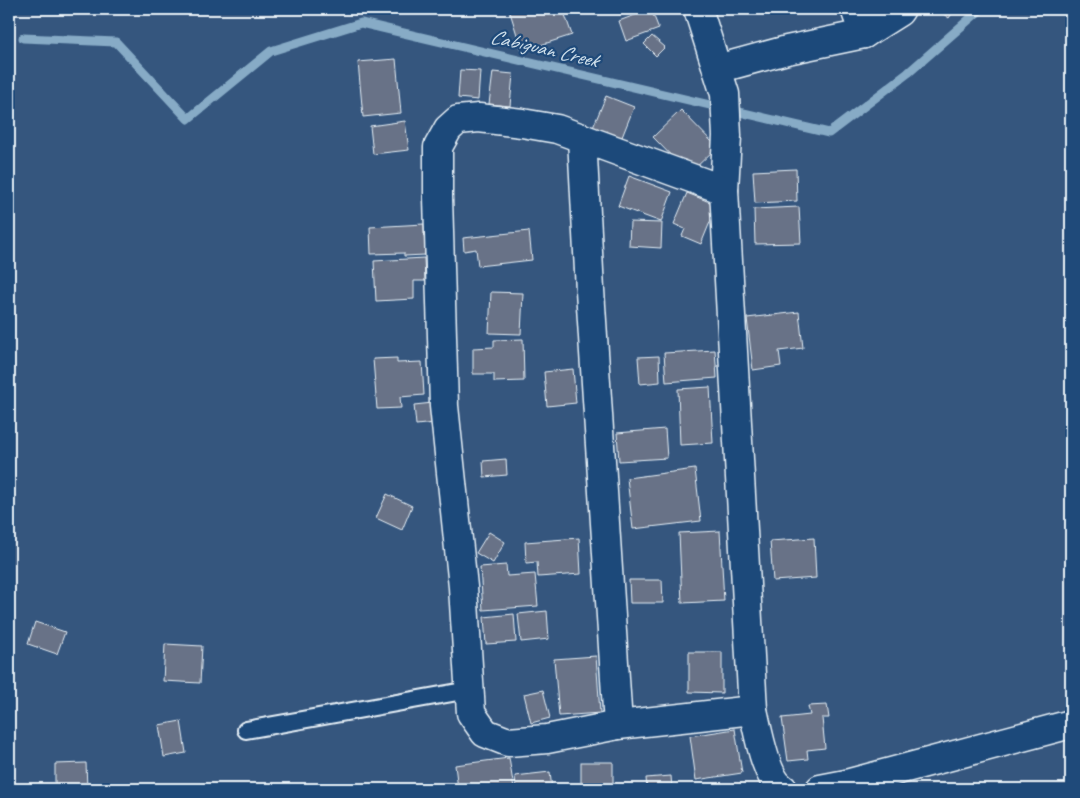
<svg xmlns="http://www.w3.org/2000/svg" width="1080" height="798" viewBox="0 0 1080 798" font-family="Caveat,sans-serif">
<rect width="100%" height="100%" fill="#35567e"/>
<filter id="ink" filterUnits="userSpaceOnUse"><feTurbulence type="fractalNoise" baseFrequency=".02" numOctaves="2"/><feDisplacementMap in="SourceGraphic" scale="10" xChannelSelector="R" yChannelSelector="G"/><feConvolveMatrix kernelMatrix="1 2 1 2 8 2 1 2 1" color-interpolation-filters="sRGB"/></filter>
<g filter="url(#ink)">
<g fill="none" stroke-linecap="round" stroke-linejoin="round">
<path stroke="#87abc6" stroke-width="9" d="M 23,38 L 116,42 L 188,119 L 271,51 L 361,23 L 829,133 L 908,73 L 981,9"/>
</g>
<g fill="#677287" stroke="#e8f1f8">
<path d="M 509,9 L 563,9 L 572,35 L 522,51 Z"/>
<path d="M 651,9 L 659,29 L 626,41 L 619,21 Z"/>
<path d="M 936,9 L 955,9 L 949,18 Z"/>
<path d="M 652,36 L 665,47 L 656,56 L 644,44 Z"/>
<path d="M 396,59 L 401,113 L 363,117 L 358,62 Z"/>
<path d="M 460,70 L 480,71 L 478,100 L 458,98 Z"/>
<path d="M 493,72 L 513,74 L 510,106 L 489,104 Z"/>
<path d="M 606,96 L 634,107 L 620,142 L 592,130 Z"/>
<path d="M 681,110 L 717,147 L 689,174 L 653,137 Z"/>
<path d="M 405,121 L 409,150 L 373,154 L 370,126 Z"/>
<path d="M 796,169 L 797,201 L 755,203 L 753,171 Z"/>
<path d="M 629,176 L 672,192 L 661,222 L 618,206 Z"/>
<path d="M 687,193 L 717,205 L 701,244 L 682,236 L 685,229 L 674,224 Z"/>
<path d="M 799,207 L 801,243 L 755,244 L 754,209 Z"/>
<path d="M 630,222 L 662,223 L 661,248 L 629,246 Z"/>
<path d="M 424,224 L 425,255 L 404,256 L 404,253 L 371,254 L 370,227 Z"/>
<path d="M 529,231 L 532,260 L 478,266 L 476,249 L 464,251 L 463,238 Z"/>
<path d="M 424,258 L 425,281 L 414,281 L 414,299 L 376,301 L 374,261 Z"/>
<path d="M 491,292 L 523,293 L 521,334 L 489,333 Z"/>
<path d="M 799,312 L 803,348 L 779,351 L 781,366 L 753,370 L 747,318 Z"/>
<path d="M 523,339 L 524,381 L 494,382 L 494,374 L 473,374 L 473,348 L 494,347 L 494,340 Z"/>
<path d="M 715,350 L 717,378 L 666,382 L 664,353 Z"/>
<path d="M 659,356 L 660,382 L 640,384 L 638,357 Z"/>
<path d="M 397,358 L 397,363 L 422,362 L 424,395 L 400,397 L 401,408 L 377,409 L 373,359 Z"/>
<path d="M 573,369 L 576,403 L 547,406 L 544,372 Z"/>
<path d="M 710,387 L 713,443 L 680,445 L 678,389 Z"/>
<path d="M 433,403 L 435,423 L 416,425 L 414,405 Z"/>
<path d="M 665,429 L 667,458 L 619,461 L 617,433 Z"/>
<path d="M 506,459 L 507,475 L 484,477 L 483,461 Z"/>
<path d="M 695,469 L 701,521 L 633,529 L 627,478 Z"/>
<path d="M 387,494 L 412,506 L 402,530 L 376,518 Z"/>
<path d="M 720,531 L 724,601 L 682,603 L 679,533 Z"/>
<path d="M 489,532 L 505,542 L 493,563 L 476,553 Z"/>
<path d="M 579,538 L 581,574 L 538,577 L 537,562 L 526,563 L 525,542 Z"/>
<path d="M 814,538 L 816,578 L 773,581 L 770,541 Z"/>
<path d="M 506,565 L 507,576 L 535,574 L 538,606 L 483,610 L 480,567 Z"/>
<path d="M 629,580 L 662,580 L 663,603 L 630,603 Z"/>
<path d="M 547,611 L 549,639 L 521,642 L 518,614 Z"/>
<path d="M 514,614 L 516,642 L 486,644 L 484,617 Z"/>
<path d="M 35,622 L 65,632 L 57,654 L 28,644 Z"/>
<path d="M 165,644 L 202,646 L 200,683 L 163,681 Z"/>
<path d="M 689,652 L 722,652 L 722,693 L 689,692 Z"/>
<path d="M 596,656 L 600,713 L 559,716 L 554,659 Z"/>
<path d="M 543,690 L 550,718 L 531,723 L 524,694 Z"/>
<path d="M 827,705 L 829,718 L 822,718 L 825,748 L 807,750 L 808,759 L 788,761 L 782,718 L 810,715 L 808,706 Z"/>
<path d="M 181,721 L 186,753 L 164,757 L 159,725 Z"/>
<path d="M 735,729 L 742,773 L 696,780 L 690,736 Z"/>
<path d="M 509,758 L 514,789 L 458,789 L 455,765 Z"/>
<rect x="581" y="762" width="32" height="27"/>
<path d="M 86,763 L 87,789 L 55,789 L 55,764 Z"/>
<path d="M 550,772 L 552,789 L 516,789 L 515,776 Z"/>
<path d="M 671,776 L 672,789 L 647,789 L 646,778 Z"/>
</g>
<g fill="none" stroke-linecap="round" stroke-linejoin="round">
<defs>
<path id="service" d="M 246,730 L 469,690"/>
<g id="minor">
<path d="M 698,9 L 725,94 L 727,136 L 724,190 L 753,710 C 758,730 765,778 783,789"/>
<path d="M 855,9 L 864,34"/>
<path d="M 717,69 L 787,50 L 864,34 L 899,12 L 901,9"/>
<path d="M 582,138 L 590,290 L 618,725"/>
<path d="M 724,190 L 557,129 L 522,123 L 479,118 L 458,120 L 448,129 L 438,147 L 438,197 L 444,406 L 463,587 L 471,713 L 485,733 L 508,742 L 547,739 L 618,725 L 753,710"/>
<path d="M 820,789 L 846,784 L 1071,724"/>
</g>
</defs>
<use href="#service" stroke="#e8f1f8" stroke-width="20"/>
<use href="#minor" stroke="#e8f1f8" stroke-width="31"/>
<use href="#service" stroke="#1f4a7a" stroke-width="16"/>
<use href="#minor" stroke="#1f4a7a" stroke-width="28"/>
</g>
</g>
<g text-anchor="middle" stroke-width="4.5" stroke-linejoin="round" paint-order="stroke">
<g font-size="21" font-style="italic" fill="#d0e0eb" stroke="#1f4a7a">
<text transform="translate(544 48) rotate(13)" y="7">Cabiguan Creek</text>
</g>
</g>
<rect width="1080" height="798" fill="none" stroke="#1f4a7a" stroke-width="30"/>
<rect x="15" y="15" width="1050" height="768" fill="none" stroke="#e8f1f8" stroke-width="2" filter="url(#ink)"/>
</svg>
